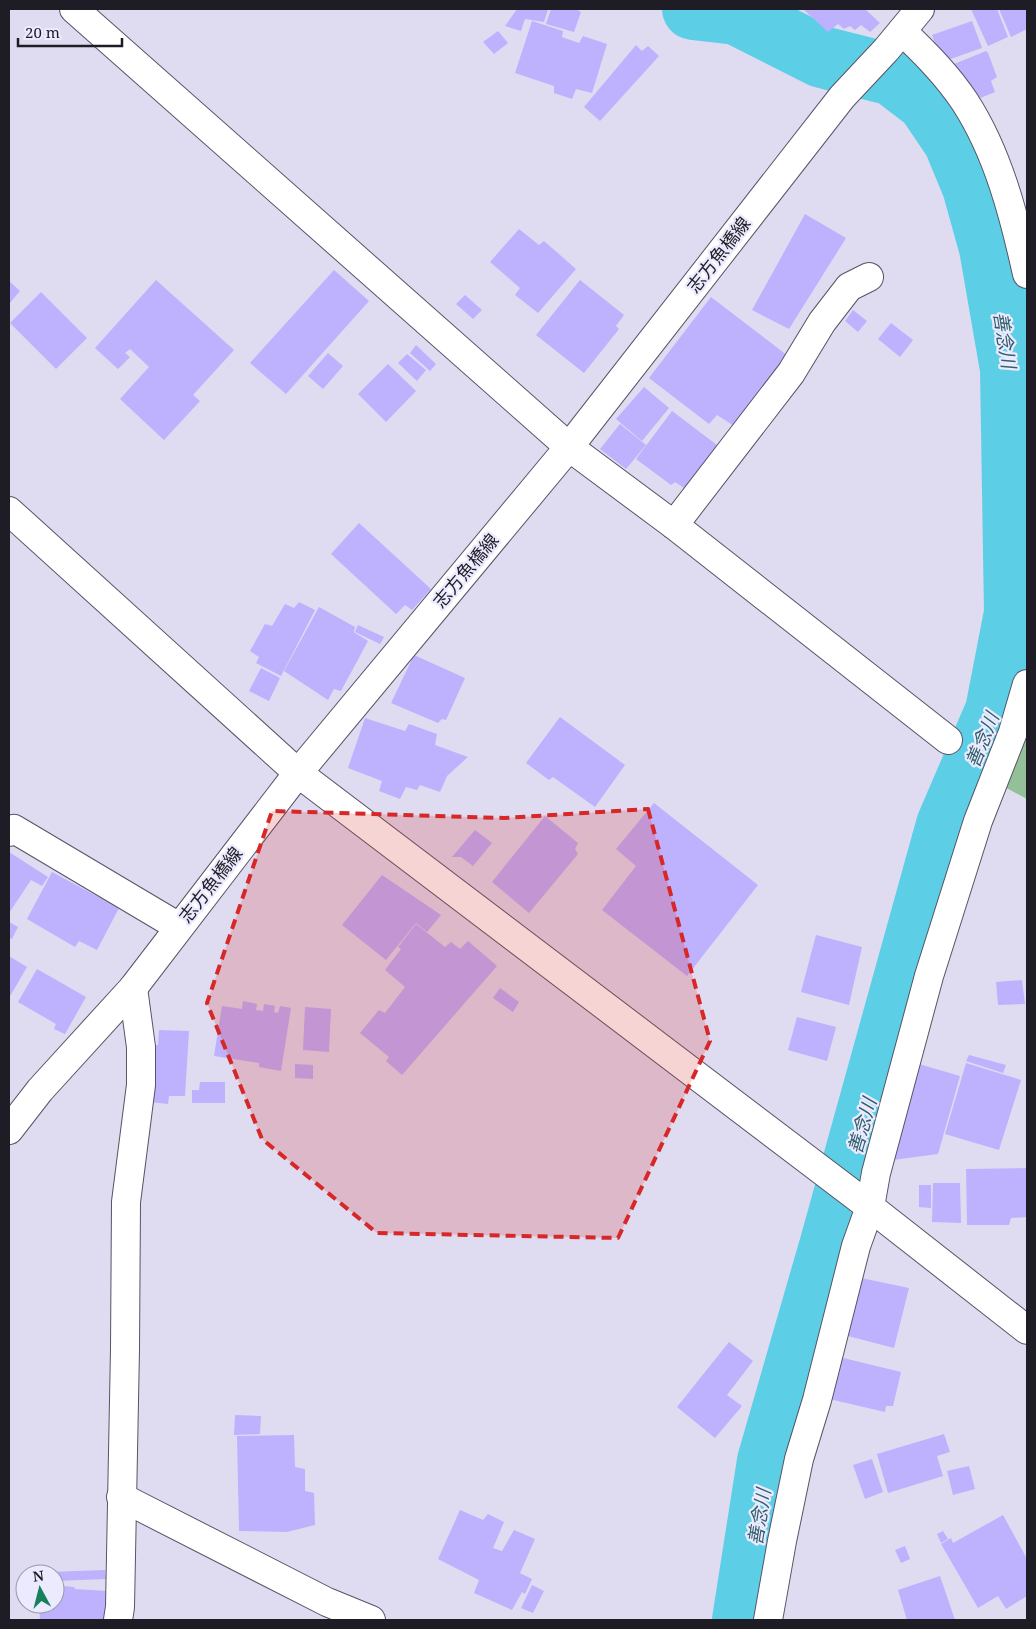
<svg xmlns="http://www.w3.org/2000/svg" width="1036" height="1629" viewBox="0 0 1036 1629" font-family="'Noto Serif','Noto Sans JP',serif">
<rect width="100%" height="100%" fill="#dfdcf1"/>
<path fill="#93c099" d="M 1027,710 L 1027,799 L 999,784 Z"/>
<g fill="none" stroke-linecap="round" stroke-linejoin="round">
<path stroke="#5ccfe7" stroke-width="62" d="M 693,9 L 737,14 L 822,57 L 893,75 L 927,101 L 954,141 L 973,187 L 990,248 L 1011,369 L 1015,613 L 996,711 L 947,825 L 831,1243 L 768,1461 L 743,1620"/>
</g>
<g fill="#beb1fe">
<path d="M 517,9 L 548,9 L 544,22 L 525,19 L 521,31 L 505,26 Z"/>
<path d="M 551,9 L 576,9 L 581,12 L 574,32 L 546,24 Z"/>
<path d="M 803,9 L 865,9 L 880,23 L 870,32 L 861,25 L 855,30 L 850,26 L 844,29 L 838,24 L 828,32 Z"/>
<path d="M 971,9 L 997,9 L 1008,37 L 988,46 Z"/>
<path d="M 999,9 L 1027,9 L 1027,29 L 1011,37 Z"/>
<path d="M 532,21 L 563,31 L 562,37 L 579,43 L 583,36 L 607,44 L 592,93 L 576,89 L 572,99 L 554,93 L 554,86 L 515,73 Z"/>
<path d="M 972,21 L 982,48 L 942,62 L 932,35 Z"/>
<path d="M 498,31 L 508,43 L 494,54 L 483,42 Z"/>
<path d="M 636,45 L 642,51 L 648,46 L 659,56 L 600,121 L 584,107 Z"/>
<path d="M 986,51 L 988,53 L 997,77 L 991,81 L 995,92 L 973,101 L 962,87 L 954,64 Z"/>
<path d="M 805,214 L 846,238 L 789,329 L 752,310 Z"/>
<path d="M 519,229 L 539,245 L 544,241 L 576,269 L 538,313 L 515,295 L 520,288 L 490,262 Z"/>
<path d="M 334,270 L 369,301 L 286,394 L 250,363 Z"/>
<path d="M 156,280 L 234,350 L 193,395 L 200,401 L 164,440 L 120,399 L 149,367 L 130,349 L 125,353 L 130,357 L 118,369 L 95,348 Z"/>
<path d="M 580,280 L 624,315 L 616,326 L 619,329 L 584,373 L 536,335 Z"/>
<path d="M 9,281 L 20,291 L 9,304 Z"/>
<path d="M 41,292 L 87,338 L 56,369 L 10,323 Z"/>
<path d="M 465,295 L 482,310 L 473,319 L 456,304 Z"/>
<path d="M 711,297 L 788,356 L 734,426 L 717,415 L 709,424 L 649,378 Z"/>
<path d="M 853,310 L 867,321 L 858,332 L 845,321 Z"/>
<path d="M 891,323 L 913,340 L 900,357 L 878,339 Z"/>
<path d="M 416,345 L 436,364 L 430,371 L 410,353 Z"/>
<path d="M 328,353 L 343,366 L 323,389 L 308,376 Z"/>
<path d="M 407,354 L 426,370 L 417,381 L 398,363 Z"/>
<path d="M 388,364 L 416,391 L 386,422 L 358,394 Z"/>
<path d="M 644,387 L 669,408 L 642,441 L 616,419 Z"/>
<path d="M 672,411 L 717,445 L 687,490 L 675,482 L 671,485 L 636,459 Z"/>
<path d="M 620,424 L 646,445 L 626,469 L 600,449 Z"/>
<path d="M 359,523 L 431,589 L 412,610 L 405,605 L 396,614 L 331,554 Z"/>
<path d="M 299,602 L 315,610 L 281,676 L 256,663 L 259,657 L 250,651 L 265,624 L 272,626 L 285,604 L 294,608 Z"/>
<path d="M 319,607 L 355,627 L 354,632 L 352,631 L 368,641 L 341,691 L 334,689 L 328,700 L 284,671 Z"/>
<path d="M 358,625 L 384,637 L 380,644 L 355,632 Z"/>
<path d="M 414,655 L 465,678 L 446,720 L 442,719 L 438,723 L 391,703 Z"/>
<path d="M 261,668 L 280,678 L 269,701 L 249,691 Z"/>
<path d="M 560,717 L 625,765 L 595,807 L 553,777 L 549,780 L 526,763 Z"/>
<path d="M 365,718 L 405,731 L 409,724 L 437,734 L 435,745 L 468,757 L 447,776 L 440,792 L 420,785 L 417,790 L 406,787 L 400,799 L 379,791 L 382,781 L 348,768 Z"/>
<path d="M 654,803 L 758,885 L 687,976 L 602,910 L 636,866 L 616,849 Z"/>
<path d="M 545,816 L 578,843 L 575,849 L 578,854 L 529,913 L 492,882 Z"/>
<path d="M 475,830 L 492,843 L 473,866 L 461,857 L 452,857 Z"/>
<path d="M 9,852 L 48,877 L 42,886 L 31,880 L 9,913 Z"/>
<path d="M 52,872 L 119,908 L 97,950 L 79,941 L 75,947 L 27,919 Z"/>
<path d="M 382,875 L 441,915 L 427,932 L 416,923 L 386,960 L 342,925 Z"/>
<path d="M 9,922 L 18,927 L 12,939 L 9,938 Z"/>
<path d="M 416,924 L 445,947 L 451,942 L 460,949 L 468,941 L 497,966 L 402,1075 L 386,1061 L 389,1057 L 360,1033 L 379,1010 L 385,1013 L 405,987 L 385,970 L 401,949 L 398,947 Z"/>
<path d="M 816,935 L 862,947 L 849,1005 L 801,992 Z"/>
<path d="M 9,956 L 27,967 L 9,998 Z"/>
<path d="M 37,969 L 86,997 L 65,1034 L 54,1029 L 56,1024 L 18,1002 Z"/>
<path d="M 1022,980 L 1025,1004 L 998,1005 L 996,982 Z"/>
<path d="M 500,988 L 519,1002 L 513,1012 L 493,998 Z"/>
<path d="M 243,1001 L 257,1004 L 256,1010 L 263,1011 L 264,1004 L 275,1006 L 274,1012 L 278,1013 L 280,1006 L 291,1008 L 281,1071 L 259,1067 L 259,1063 L 214,1056 L 222,1006 L 242,1009 Z"/>
<path d="M 305,1007 L 331,1009 L 329,1052 L 303,1050 Z"/>
<path d="M 797,1017 L 836,1027 L 827,1061 L 788,1050 Z"/>
<path d="M 159,1030 L 189,1031 L 185,1096 L 169,1096 L 168,1104 L 150,1102 L 154,1045 L 158,1045 Z"/>
<path d="M 969,1055 L 1006,1065 L 1003,1073 L 966,1061 Z"/>
<path d="M 912,1062 L 960,1076 L 938,1154 L 885,1161 Z"/>
<path d="M 966,1063 L 1021,1080 L 999,1150 L 945,1134 Z"/>
<path d="M 295,1064 L 313,1065 L 313,1079 L 295,1078 Z"/>
<path d="M 200,1082 L 225,1082 L 225,1103 L 192,1103 L 192,1090 L 199,1090 Z"/>
<path d="M 1027,1168 L 1027,1217 L 1011,1218 L 1009,1225 L 967,1225 L 966,1169 Z"/>
<path d="M 933,1183 L 960,1183 L 961,1223 L 932,1222 Z"/>
<path d="M 919,1185 L 931,1185 L 931,1208 L 919,1207 Z"/>
<path d="M 861,1278 L 909,1288 L 894,1348 L 848,1336 Z"/>
<path d="M 729,1342 L 753,1361 L 727,1395 L 742,1406 L 715,1438 L 677,1407 Z"/>
<path d="M 835,1356 L 901,1372 L 893,1406 L 886,1406 L 885,1412 L 825,1398 Z"/>
<path d="M 235,1415 L 261,1416 L 260,1434 L 234,1435 Z"/>
<path d="M 944,1434 L 950,1452 L 937,1456 L 943,1476 L 888,1493 L 877,1454 Z"/>
<path d="M 294,1435 L 295,1467 L 305,1469 L 305,1491 L 314,1493 L 315,1525 L 287,1532 L 239,1531 L 237,1436 Z"/>
<path d="M 872,1459 L 883,1492 L 865,1499 L 853,1465 Z"/>
<path d="M 969,1466 L 975,1489 L 953,1495 L 947,1471 Z"/>
<path d="M 460,1510 L 483,1520 L 488,1514 L 504,1522 L 493,1548 L 502,1551 L 514,1530 L 535,1539 L 520,1573 L 532,1579 L 525,1594 L 522,1592 L 512,1610 L 474,1593 L 479,1580 L 438,1559 Z"/>
<path d="M 1003,1515 L 1027,1559 L 1027,1588 L 1026,1588 L 1027,1596 L 1006,1609 L 998,1596 L 978,1608 L 941,1544 L 951,1538 L 953,1543 Z"/>
<path d="M 943,1531 L 948,1539 L 941,1543 L 937,1534 Z"/>
<path d="M 905,1546 L 910,1559 L 901,1563 L 895,1550 Z"/>
<path d="M 105,1570 L 106,1579 L 55,1581 L 55,1574 L 50,1574 L 50,1572 Z"/>
<path d="M 38,1571 L 38,1574 L 25,1574 L 25,1589 L 24,1589 L 21,1573 Z"/>
<path d="M 940,1576 L 955,1620 L 907,1620 L 898,1590 Z"/>
<path d="M 532,1585 L 544,1591 L 533,1613 L 521,1608 Z"/>
<path d="M 63,1586 L 74,1587 L 75,1589 L 107,1591 L 107,1620 L 40,1620 L 39,1604 L 55,1604 L 55,1589 L 61,1588 Z"/>
</g>
<g fill="none" stroke-linecap="round" stroke-linejoin="round">
<defs>
<g id="minor">
<path d="M 74,9 L 569,447 L 674,525 L 948,740"/>
<path d="M 902,31 C 925,53 947,75 965,102 C 998,153 1014,215 1027,274"/>
<path d="M 9,511 L 298,773 L 870,1207 L 1027,1330"/>
<path d="M 674,525 L 791,373 L 822,322 L 849,287 L 869,277"/>
<path d="M 9,832 L 14,829 L 179,927"/>
<path d="M 121,1497 L 327,1602 L 371,1620"/>
<path d="M 118,1620 L 120,1607 L 125,1349 L 126,1202 L 141,1085 L 141,1047 L 133,988"/>
<path d="M 768,1620 L 782,1541 L 799,1459 L 817,1400 L 856,1246 L 870,1207 L 876,1173 L 929,976 L 978,821 L 1013,732 L 1027,684"/>
</g>
<path id="major" d="M 9,1130 L 40,1090 L 133,988 L 298,773 L 569,447 L 842,97 L 886,50 L 920,9"/>
</defs>
<use href="#minor" stroke="#565465" stroke-width="30"/>
<use href="#major" stroke="#565465" stroke-width="30"/>
<use href="#minor" stroke="#fff" stroke-width="28"/>
<use href="#major" stroke="#fff" stroke-width="28"/>
</g>
<path fill="#d62828" fill-opacity="0.2" stroke="#d62828" stroke-width="4" stroke-dasharray="10 6" stroke-linejoin="round" d="M 648,809 L 710,1041 L 618,1238 L 377,1233 L 262,1139 L 207,1003 L 272,811 L 504,818 Z"/>
<g text-anchor="middle" stroke-width="4.5" stroke-linejoin="round" paint-order="stroke">
<g font-size="18" fill="#1e1d25" stroke="#eceafe">
<text transform="translate(719 255) rotate(-52)" y="6">志方魚橋線</text>
<text transform="translate(466 571) rotate(-50)" y="6">志方魚橋線</text>
<text transform="translate(211 885) rotate(-52)" y="6">志方魚橋線</text>
</g>
<g font-size="19" font-style="italic" fill="#2f606b" stroke="#eceafe">
<text transform="translate(1005 340) rotate(81)" y="7">善念川</text>
<text transform="translate(982 740) rotate(-68)" y="7">善念川</text>
<text transform="translate(862 1126) rotate(-74)" y="7">善念川</text>
<text transform="translate(759 1517) rotate(-81)" y="7">善念川</text>
</g>
</g>
<rect width="1036" height="1629" fill="none" stroke="#1e1d25" stroke-width="20"/>
<g transform="translate(40 1589) rotate(353)"><circle r="24" fill="#eceafe" stroke="#9a98a7"/>
<path d="M0-4L9 19L0 12L-9 19Z" fill="#15805c"/>
<text y="-8" font-size="14" font-weight="bold" text-anchor="middle" fill="#1e1d25">N</text>
</g>
<path d="M18 38v8h104v-8" fill="none" stroke="#1e1d25" stroke-width="2.5"/>
<text x="25" y="38" font-size="15" fill="#1e1d25" stroke="#eceafe" stroke-width="4" paint-order="stroke">20 m</text>
</svg>
